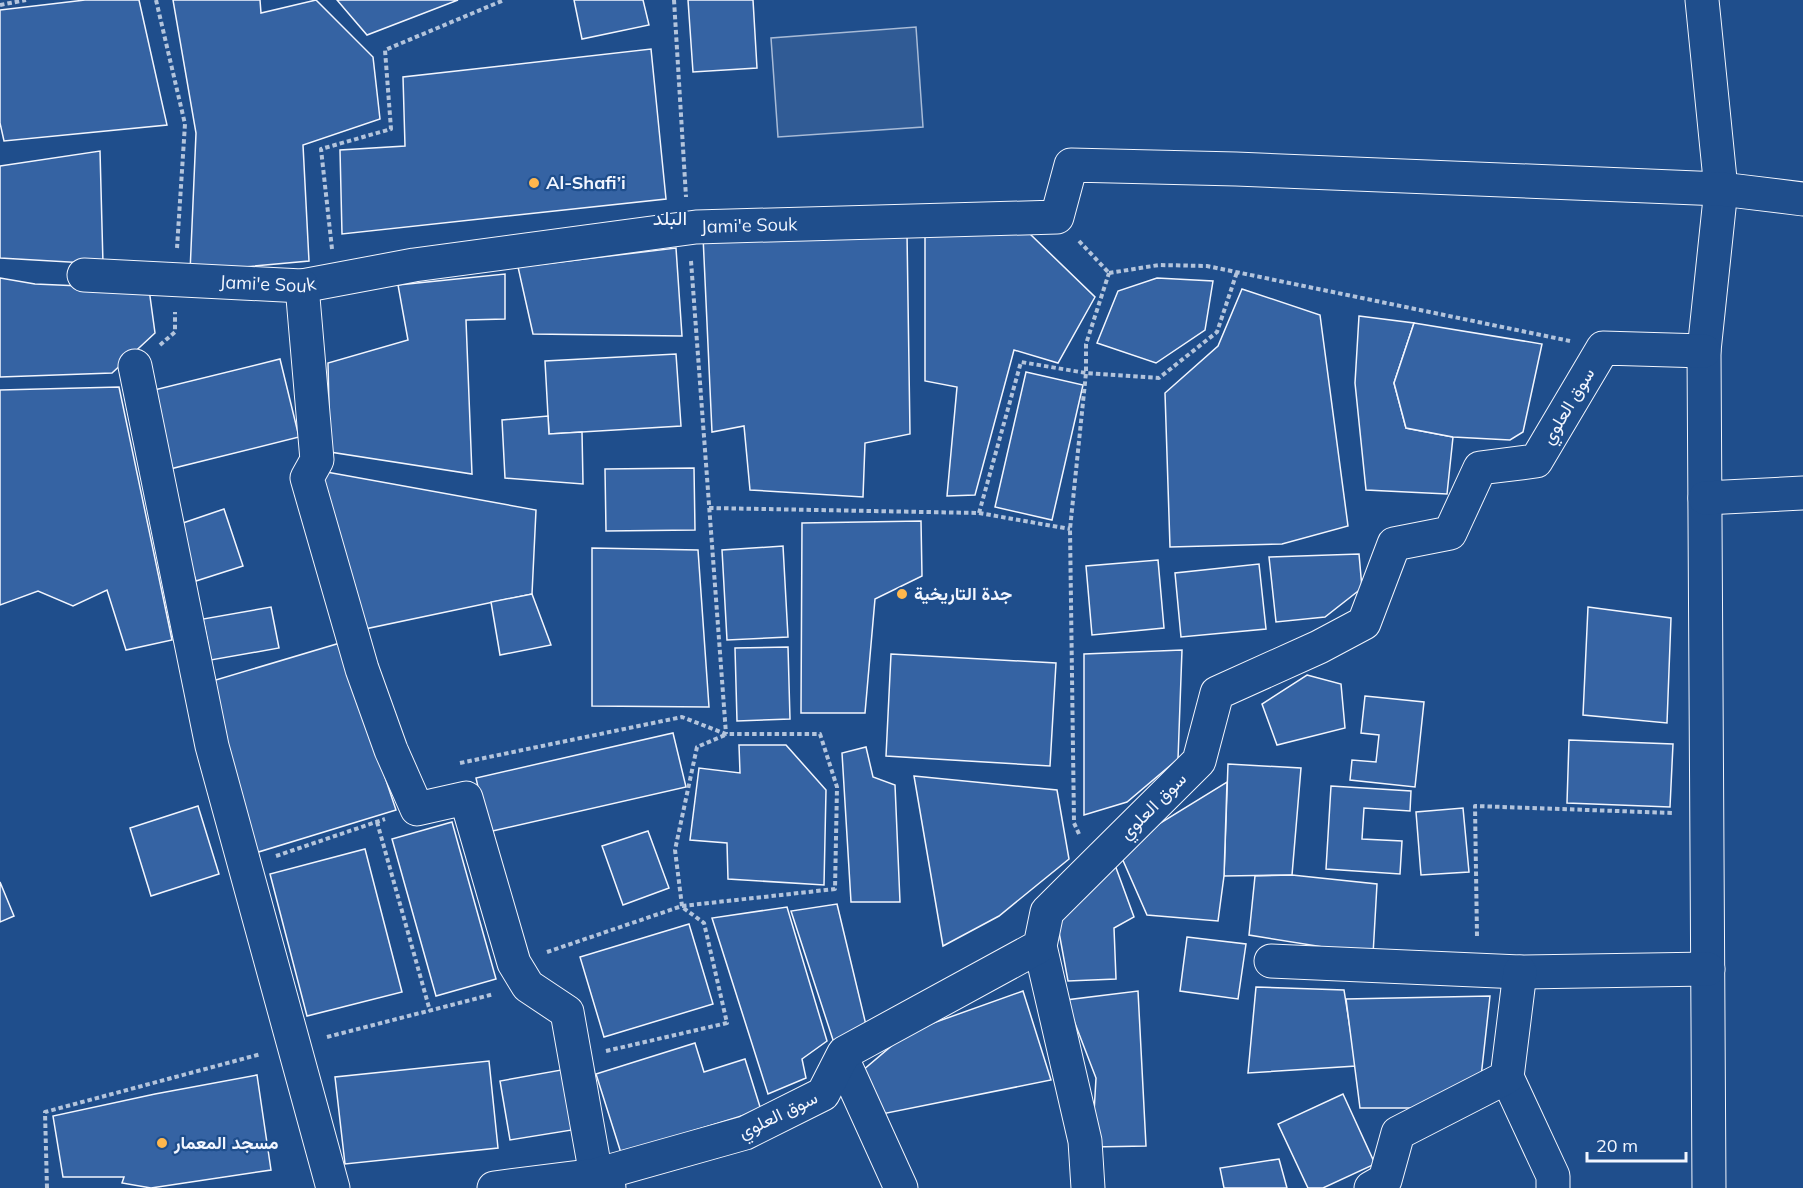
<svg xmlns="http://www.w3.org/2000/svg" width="1803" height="1188" viewBox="0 0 1803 1188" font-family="Mulish,Vazirmatn,sans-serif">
<rect width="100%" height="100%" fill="#1f4e8c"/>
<path fill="#305b95" stroke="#a8bbd7" stroke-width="1.5" d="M 916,27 L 923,127 L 778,137 L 771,38 Z"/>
<g fill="#3563a3" stroke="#f2f6ff" stroke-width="1.5">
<path d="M 85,0 L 139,0 L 167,125 L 4,141 L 0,123 L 0,10 Z"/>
<path d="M 173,0 L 260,0 L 261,13 L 316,0 L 373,57 L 380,119 L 303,145 L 309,261 L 190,272 L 196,133 Z"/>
<path d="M 337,0 L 458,0 L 367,35 Z"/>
<path d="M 574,0 L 643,0 L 649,25 L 582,39 Z"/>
<path d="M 688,0 L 753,0 L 757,68 L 693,72 Z"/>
<path d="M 651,49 L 666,199 L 342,234 L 340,150 L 405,146 L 403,77 Z"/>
<path d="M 100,151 L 103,264 L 0,258 L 0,166 Z"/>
<path d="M 925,228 L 1030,234 L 1095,297 L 1058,363 L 1014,350 L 975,495 L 947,496 L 957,387 L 925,381 Z"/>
<path d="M 907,233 L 910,434 L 865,443 L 863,497 L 750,490 L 744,426 L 712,432 L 703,236 Z"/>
<path d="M 676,248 L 682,336 L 533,334 L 518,267 Z"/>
<path d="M 505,274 L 505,319 L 466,320 L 472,474 L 330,452 L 328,363 L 408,340 L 398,285 Z"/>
<path d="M 0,278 L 35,284 L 149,289 L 155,333 L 112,373 L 0,377 Z"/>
<path d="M 1157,278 L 1213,281 L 1205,330 L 1156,363 L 1097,343 L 1118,291 Z"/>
<path d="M 1242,289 L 1320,315 L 1348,526 L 1282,544 L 1170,547 L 1165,393 L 1218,346 Z"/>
<path d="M 1359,316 L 1414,323 L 1394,383 L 1406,428 L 1453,437 L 1447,494 L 1366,490 L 1355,383 Z"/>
<path d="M 1414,323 L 1542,344 L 1523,432 L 1510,440 L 1453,437 L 1406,428 L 1394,383 Z"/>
<path d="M 676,354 L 681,426 L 549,434 L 545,361 Z"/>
<path d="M 280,359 L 299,437 L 170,469 L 150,391 Z"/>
<path d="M 1026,372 L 1083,385 L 1052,520 L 995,507 Z"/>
<path d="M 119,387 L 172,640 L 126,650 L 107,590 L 73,606 L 38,591 L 0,605 L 0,390 Z"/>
<path d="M 548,416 L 549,434 L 582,432 L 583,484 L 505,478 L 502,420 Z"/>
<path d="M 694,468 L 695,530 L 606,531 L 605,469 Z"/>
<path d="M 321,471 L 536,510 L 532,594 L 360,630 Z"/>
<path d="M 224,509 L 243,566 L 196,581 L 177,525 Z"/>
<path d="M 921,521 L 922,576 L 875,599 L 865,713 L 801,713 L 802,523 Z"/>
<path d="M 783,546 L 788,637 L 727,640 L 722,550 Z"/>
<path d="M 592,548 L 698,550 L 709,707 L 592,706 Z"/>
<path d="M 1359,554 L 1362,588 L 1325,617 L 1276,622 L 1269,557 Z"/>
<path d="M 1158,560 L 1164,628 L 1092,635 L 1086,566 Z"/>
<path d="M 1259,564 L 1266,629 L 1181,637 L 1175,573 Z"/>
<path d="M 532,594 L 551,645 L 500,655 L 491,602 Z"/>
<path d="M 271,607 L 279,648 L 211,660 L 203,619 Z"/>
<path d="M 1588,607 L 1671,618 L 1667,723 L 1583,715 Z"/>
<path d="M 340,643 L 396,810 L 252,854 L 209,682 Z"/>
<path d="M 788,647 L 790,719 L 737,721 L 735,648 Z"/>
<path d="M 1182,650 L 1178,759 L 1127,802 L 1084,815 L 1084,654 Z"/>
<path d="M 891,654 L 1056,663 L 1050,766 L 886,756 Z"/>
<path d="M 1307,675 L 1341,684 L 1345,728 L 1277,745 L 1262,704 Z"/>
<path d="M 1365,696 L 1424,702 L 1415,787 L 1350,780 L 1352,760 L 1376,762 L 1379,735 L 1361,733 Z"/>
<path d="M 673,733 L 686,787 L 488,832 L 476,778 Z"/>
<path d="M 1569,740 L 1673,744 L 1670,807 L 1567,803 Z"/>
<path d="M 739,745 L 786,745 L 826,790 L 824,885 L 728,879 L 727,843 L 690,840 L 699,768 L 740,773 Z"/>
<path d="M 866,747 L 873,777 L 895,785 L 900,902 L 851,902 L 842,753 Z"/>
<path d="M 1228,764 L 1301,768 L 1292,875 L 1224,876 Z"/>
<path d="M 914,776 L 1057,790 L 1069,859 L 999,916 L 943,946 Z"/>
<path d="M 1227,782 L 1224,876 L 1218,921 L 1147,915 L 1118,849 Z"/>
<path d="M 1331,786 L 1411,791 L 1410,811 L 1364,808 L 1362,839 L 1402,841 L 1400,874 L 1326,869 Z"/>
<path d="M 198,806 L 219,874 L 151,896 L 130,828 Z"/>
<path d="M 1463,808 L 1469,872 L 1421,875 L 1416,812 Z"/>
<path d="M 452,822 L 496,979 L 436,996 L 392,839 Z"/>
<path d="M 648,831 L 669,888 L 623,905 L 602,846 Z"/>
<path d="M 365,849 L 402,992 L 307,1016 L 270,874 Z"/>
<path d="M 1115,865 L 1134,917 L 1114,928 L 1116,979 L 1068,981 L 1056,916 Z"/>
<path d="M 1292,875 L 1377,884 L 1373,955 L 1249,935 L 1255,876 Z"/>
<path d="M 0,882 L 14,916 L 0,922 Z"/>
<path d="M 837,904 L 866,1025 L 834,1043 L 791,911 Z"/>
<path d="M 787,907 L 827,1041 L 802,1059 L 806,1078 L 768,1094 L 712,918 Z"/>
<path d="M 689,924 L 713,1004 L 604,1037 L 580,957 Z"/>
<path d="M 1187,937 L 1246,944 L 1238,999 L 1180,991 Z"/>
<path d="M 1256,987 L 1344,990 L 1356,1066 L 1248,1073 Z"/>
<path d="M 1023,991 L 1051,1080 L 882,1114 L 862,1071 L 908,1032 Z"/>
<path d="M 1138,991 L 1146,1146 L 1092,1147 L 1096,1078 L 1066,1000 Z"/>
<path d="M 1490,996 L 1481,1077 L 1426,1108 L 1360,1108 L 1346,999 Z"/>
<path d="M 695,1043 L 704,1072 L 745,1059 L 761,1110 L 621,1153 L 596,1074 Z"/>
<path d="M 489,1061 L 498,1148 L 345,1164 L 335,1077 Z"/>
<path d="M 561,1070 L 572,1130 L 510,1140 L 500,1081 Z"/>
<path d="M 257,1075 L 271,1170 L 151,1188 L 122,1183 L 124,1177 L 63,1177 L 53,1116 L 155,1094 Z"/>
<path d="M 1343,1094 L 1375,1164 L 1323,1188 L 1308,1188 L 1278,1124 Z"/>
<path d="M 1279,1159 L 1287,1188 L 1224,1188 L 1220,1168 Z"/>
</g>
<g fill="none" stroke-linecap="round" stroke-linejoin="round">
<defs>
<g id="minor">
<path d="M 1702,0 L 1721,189 L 1704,351 L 1709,1188"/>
<path id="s1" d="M 84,275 L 302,286 L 414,265 L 696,227 L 1057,217 L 1071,165 L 1236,169 L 1721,189 L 1803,199"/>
<path d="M 302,286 L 317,460 L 307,478 L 362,669 L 391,750 L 417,809 L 466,798 L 514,963 L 528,986 L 567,1012 L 596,1175 L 609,1188"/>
<path d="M 135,366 L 212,746 L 333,1188"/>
<path d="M 1705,498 L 1803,493"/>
<path d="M 1040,946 L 1085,1141 L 1088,1188"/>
<path d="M 1271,961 L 1520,972 L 1708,969"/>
<path d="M 842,1058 L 901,1188"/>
<path d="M 1507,1077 L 1553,1176 L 1553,1188"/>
<path d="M 494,1188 L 596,1175 L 745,1133 L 823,1094 L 844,1053 L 1040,946 L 1047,912 L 1199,761 L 1217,693 L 1319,647 L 1364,623 L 1394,544 L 1450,533 L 1480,468 L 1536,461 L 1603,348 L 1704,351"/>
<path d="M 1371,1188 L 1385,1180 L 1398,1133 L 1507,1077 L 1520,972"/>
</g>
</defs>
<use href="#minor" stroke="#f2f6ff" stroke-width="35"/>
<g stroke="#b3c4dc" stroke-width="4" stroke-dasharray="4.5 3" stroke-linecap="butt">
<path d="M 156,0 L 185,124 L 177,248"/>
<path d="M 674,0 L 686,197"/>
<path d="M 0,5 L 26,0"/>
<path d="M 1079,241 L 1109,273"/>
<path d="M 332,249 L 321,149 L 391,129 L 385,50 L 504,0"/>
<path d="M 691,261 L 726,734"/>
<path d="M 1109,273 L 1159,265 L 1207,266 L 1570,341"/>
<path d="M 160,345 L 175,332 L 175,312"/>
<path d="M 709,508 L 979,513 L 1070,529"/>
<path d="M 979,513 L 1021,362 L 1086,373 L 1159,378 L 1217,332 L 1237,272"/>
<path d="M 460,763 L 682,717 L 726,734 L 820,734 L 837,787 L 835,889 L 682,906"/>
<path d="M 377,822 L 430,1011"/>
<path d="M 1079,834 L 1074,823 L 1070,529 L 1086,373 L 1086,344 L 1109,273"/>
<path d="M 276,856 L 385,819"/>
<path d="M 1477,936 L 1475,806 L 1673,813"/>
<path d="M 547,952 L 682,906 L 675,850 L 697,747 L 725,735"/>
<path d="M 327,1037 L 494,994"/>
<path d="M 606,1051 L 727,1023 L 704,923 L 682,907"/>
<path d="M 47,1188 L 45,1112 L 261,1054"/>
</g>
<use href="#minor" stroke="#1f4e8c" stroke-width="33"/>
</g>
<g fill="#ffb74d" stroke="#1f4e8c" stroke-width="2">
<circle cx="534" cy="183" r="6"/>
<circle cx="902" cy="594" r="6"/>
<circle cx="162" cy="1143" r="6"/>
</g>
<g text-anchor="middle" stroke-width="4.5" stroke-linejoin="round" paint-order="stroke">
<g font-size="18" font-weight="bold" fill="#f2f6ff" stroke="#1f4e8c" text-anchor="start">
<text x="546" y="189">Al-Shafi’i</text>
<text x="914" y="600">جدة التاريخية</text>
<text x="174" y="1149">مسجد المعمار</text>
</g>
<g font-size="18" fill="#f2f6ff" stroke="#1f4e8c">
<text dy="6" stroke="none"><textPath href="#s1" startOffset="670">Jami'e Souk</textPath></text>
<text dy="6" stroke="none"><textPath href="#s1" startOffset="184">Jami'e Souk</textPath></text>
<text transform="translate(1568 406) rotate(-59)" y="6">سوق العلوي</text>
<text transform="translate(1153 806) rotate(-45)" y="6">سوق العلوي</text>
<text transform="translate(778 1115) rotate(-26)" y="6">سوق العلوي</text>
</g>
<g font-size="20" fill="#f2f6ff" stroke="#1f4e8c">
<text x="670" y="225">البلد</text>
</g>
</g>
<path d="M1587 1152v9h99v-9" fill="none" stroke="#f2f6ff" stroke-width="3"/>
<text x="1596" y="1152" font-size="18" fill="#f2f6ff" stroke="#1f4e8c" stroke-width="4.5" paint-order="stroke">20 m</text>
</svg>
